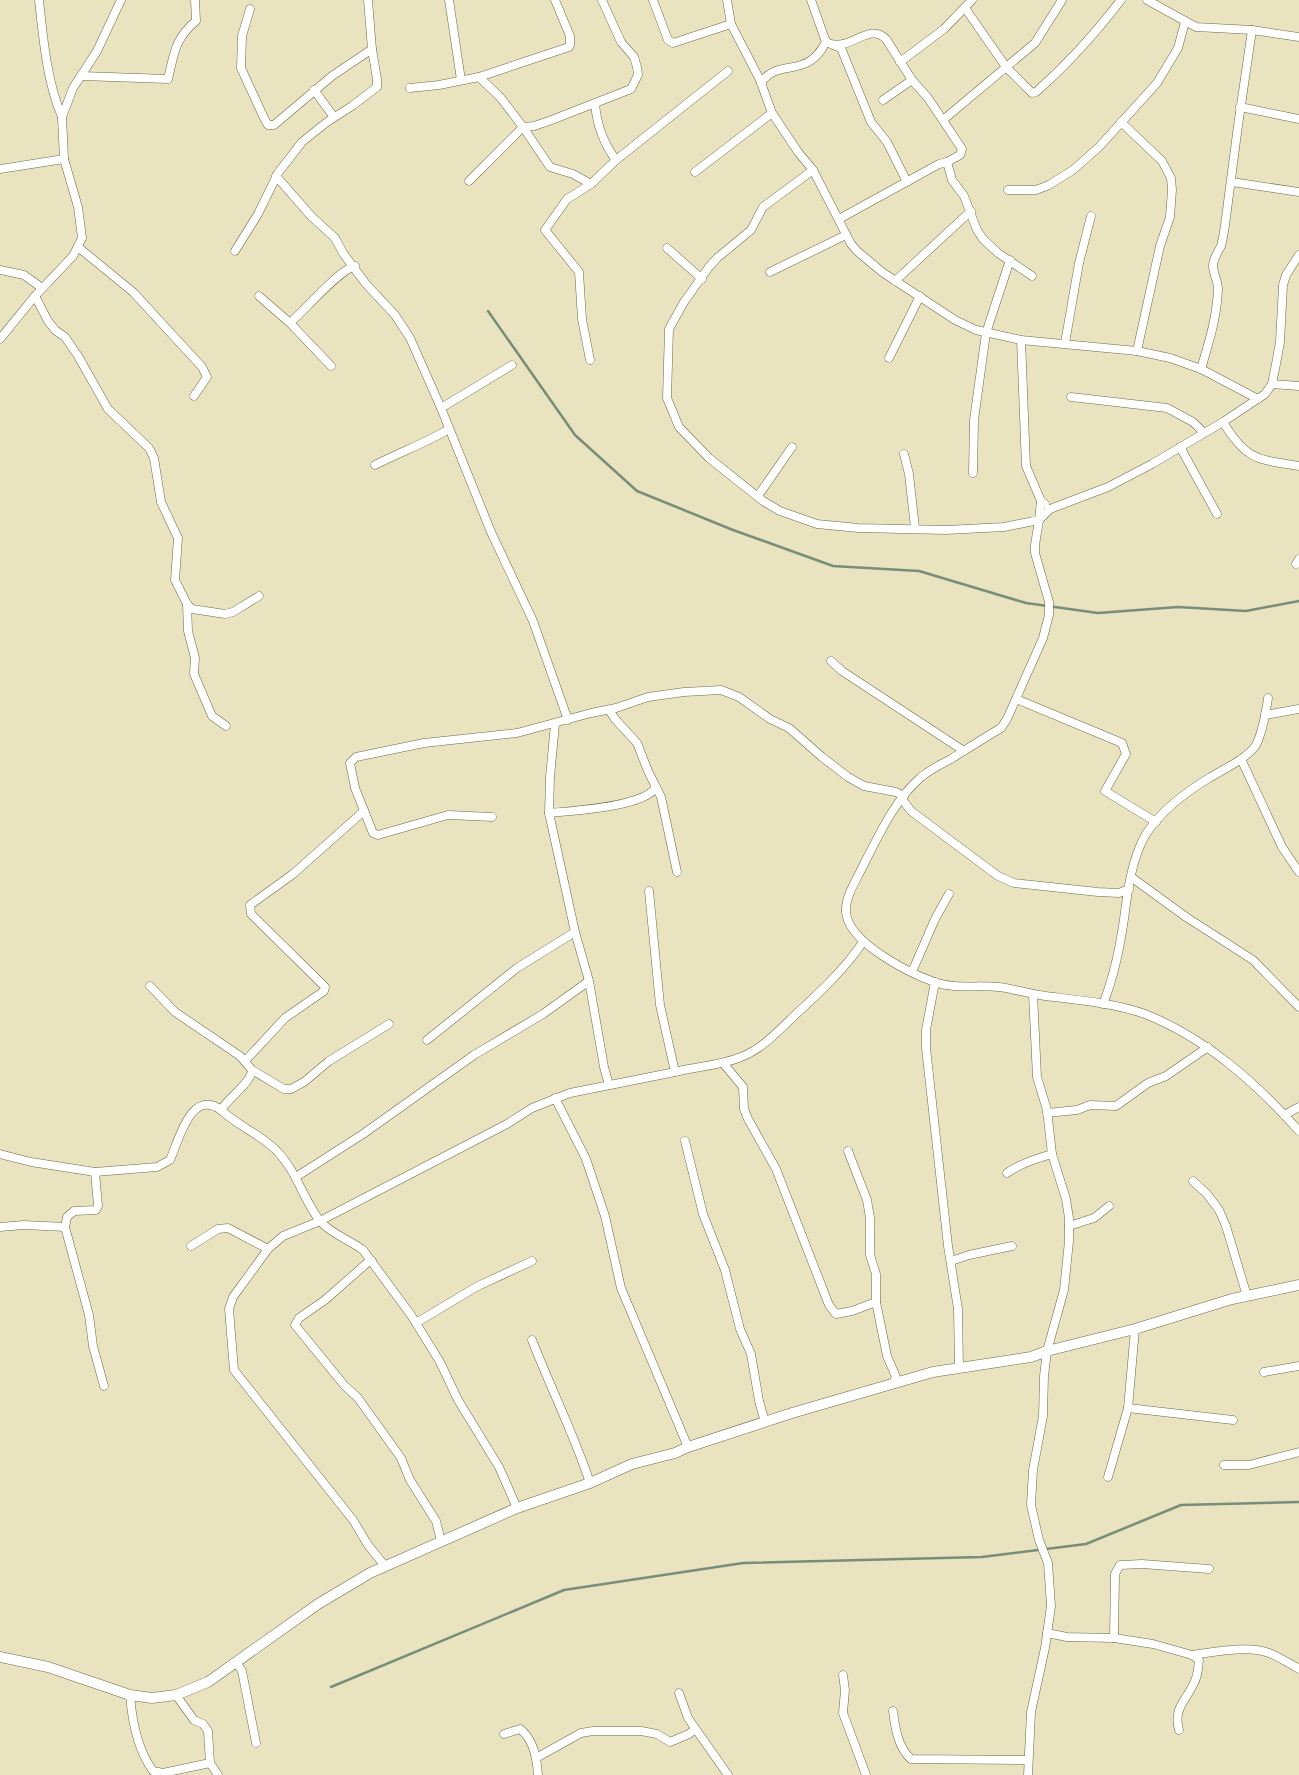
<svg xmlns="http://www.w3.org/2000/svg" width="1299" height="1775" viewBox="0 0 1299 1775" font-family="Barlow,sans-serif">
<rect width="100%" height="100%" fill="#eae3bf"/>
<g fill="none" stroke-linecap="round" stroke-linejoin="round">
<g stroke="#778e7a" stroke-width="2.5">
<path d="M 488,311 L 575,435 L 637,491 L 733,530 L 833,566 L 919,571 L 1026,603 L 1098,613 L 1178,607 L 1246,611 L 1299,601"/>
<path d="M 331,1687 L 564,1590 L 743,1563 L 982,1557 L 1086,1544 L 1181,1505 L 1299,1502"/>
</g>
<defs>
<g id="minor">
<path d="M 39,0 C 43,37 47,83 62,117"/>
<path d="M 449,0 L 461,80"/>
<path d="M 653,0 L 668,40 L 673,43 L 731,24"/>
<path d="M 727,0 L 731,24 L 760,80 L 772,113 L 798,152 L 813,170 L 851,244 L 857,251 L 882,272 L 955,320 L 976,330 L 1021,340 L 1137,351 L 1170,358 L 1201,369 L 1258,399"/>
<path d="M 1147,0 L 1196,27 L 1252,30 L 1299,37"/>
<path d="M 965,8 L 1006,67 L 1032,93 L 1036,92 C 1069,63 1094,35 1121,0"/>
<path d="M 250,9 L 242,36 L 241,68 L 264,118 L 268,125 L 274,125 L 332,76 L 372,49 L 368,0"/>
<path d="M 826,42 C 849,54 868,21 886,39 L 912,80 L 928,98 L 962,149 L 960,155 L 947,162 L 952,180 L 964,196 L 977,230 L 983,239 L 998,253 L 1032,276"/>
<path d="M 833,45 L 841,48 L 871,122 L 887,142 L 907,182"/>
<path d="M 900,62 L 944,29 L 972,0"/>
<path d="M 81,76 L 168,79 C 174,54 175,38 196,21 L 195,0"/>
<path d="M 761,83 C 774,63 793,72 810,61 C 818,56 822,49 826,42 L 811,0"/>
<path d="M 410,88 L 439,85 L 479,77 L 569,47 L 570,45 L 570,36 L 555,0"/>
<path d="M 314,90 L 334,117"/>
<path d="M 883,100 L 912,80"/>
<path d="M 1240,107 L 1299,119"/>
<path d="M 943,120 L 1035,43 L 1062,0"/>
<path d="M 1121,122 L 1162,161 L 1171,178 L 1172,190 L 1170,217 L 1160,246 L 1137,351"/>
<path d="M 616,160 L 728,71"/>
<path d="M 0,169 L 64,159"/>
<path d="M 813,170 L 763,207 L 751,230 L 717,258 L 709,267 L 684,302 L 669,329 L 667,398 L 679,427 L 709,458 L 763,501 L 780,511 L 817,524 L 858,528 L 946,530 L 1004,527 L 1039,520 L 1041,501"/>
<path d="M 695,172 L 772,113"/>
<path d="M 276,176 L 311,216 L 335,238 L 343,253 L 366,284 L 395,315 L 410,338 L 441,408 L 491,532 L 533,621 L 568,720"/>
<path d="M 469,181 L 523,127 L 500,97 L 479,77"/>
<path d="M 1232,182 L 1299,192"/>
<path d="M 591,184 L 573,174 L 550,167 L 523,127 L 534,126 L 549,121 L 631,89 L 638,75 L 637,67 L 634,57 L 621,42 L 602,0"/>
<path d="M 1008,190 L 1036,190 L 1049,185 L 1073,170 L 1099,147 L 1157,83 L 1178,48 L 1185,22"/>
<path d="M 839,219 L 939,164 L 947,162"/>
<path d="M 78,247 L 133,292 L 202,367 L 207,377 L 194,396"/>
<path d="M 667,248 L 702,279"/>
<path d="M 235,251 L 258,214 L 278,173 L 302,142 L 327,122 L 352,106 L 377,87 L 377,79 L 372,49"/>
<path d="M 1299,255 L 1286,275 L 1283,285 L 1280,342 L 1276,364 L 1272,384 L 1265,394 L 1223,422 L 1152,464 L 1108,487 L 1050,509 L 1039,520 L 1035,545 L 1035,553 L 1049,602 L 1049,615 L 1043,638 L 1007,719 L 1001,728 C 984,738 967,749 951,759 C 941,764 930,770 921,777 C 894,800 876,841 860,872 C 854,884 845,898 846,912 C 848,942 907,972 934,982 C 954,989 978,985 999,987 C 1015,989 1030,994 1045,996 C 1078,1000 1114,1003 1145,1014 C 1206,1038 1256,1083 1299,1131"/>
<path d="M 0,270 L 24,275 L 42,288"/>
<path d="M 770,272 L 846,235"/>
<path d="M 895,281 L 971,211"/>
<path d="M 35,296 L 48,321 L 55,330 L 65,337 L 78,356 L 108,409 L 149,448 L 154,458 L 161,502 L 178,538 L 175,580 L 187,604 L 192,609 L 225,614 L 233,612 L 259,596"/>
<path d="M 259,296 L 290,323 L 331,366"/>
<path d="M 290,323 C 304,311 340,269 355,266"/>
<path d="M 0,339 L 35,296 L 73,256 L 82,238 L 78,207 L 64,159 L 62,117 L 73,88 L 97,51 L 121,0"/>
<path d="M 1021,340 L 1026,466 L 1041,501 L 1045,504"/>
<path d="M 1065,343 L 1079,263 L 1091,216"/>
<path d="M 889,358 L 920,296"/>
<path d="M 590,360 L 582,319 L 579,272 L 545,230 L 567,199 L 591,184 L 616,160 C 603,143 597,125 595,104"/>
<path d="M 1201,369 C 1209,342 1217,317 1218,289 C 1218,281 1213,273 1213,266 C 1213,259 1218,252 1221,246 C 1223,239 1224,232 1225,225 C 1233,160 1242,95 1252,30"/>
<path d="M 1272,384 L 1299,386"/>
<path d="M 1071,397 L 1167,408 L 1193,422 L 1204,433"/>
<path d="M 441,408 L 512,365"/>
<path d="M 1223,422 C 1247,461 1257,459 1299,466"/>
<path d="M 1180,447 L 1217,514"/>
<path d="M 904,454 L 909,474 L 915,528"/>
<path d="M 375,465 C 400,452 426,443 449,429"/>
<path d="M 973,473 L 974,420 L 986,333 L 1010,260"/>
<path d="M 758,496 L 792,447"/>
<path d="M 1296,564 L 1299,559"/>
<path d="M 187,604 L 188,631 L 195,658 L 194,674 L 212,716 L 226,726"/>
<path d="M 831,661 L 842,671 L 964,751"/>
<path d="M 1016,699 L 1122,743 L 1126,754 L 1105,791 L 1156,822"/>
<path d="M 609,710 L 615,719 L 637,743 L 648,771 L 661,797 L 677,872"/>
<path d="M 1265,715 L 1299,709"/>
<path d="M 555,724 L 550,777 L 549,813 L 575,932 L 589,981 L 604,1067 L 609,1085"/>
<path d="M 1241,759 L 1282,847 L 1299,872"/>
<path d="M 902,799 L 911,811 L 998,876 L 1014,883 L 1098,892 L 1119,893 L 1129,889"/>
<path d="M 549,813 C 571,811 645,807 656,787"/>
<path d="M 492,817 L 448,815 L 378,835 L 373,833 L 355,788 L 350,763 L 356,757 L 424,743 L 517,733 L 591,713 L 616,708 L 648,697 L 684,692 L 721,690 L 739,697 L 770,719 L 789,728 L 822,757 L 848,777 L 864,786 L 896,792 L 904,796"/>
<path d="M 1131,877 L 1186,917 L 1253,960 L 1299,1007"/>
<path d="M 649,891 L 660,1005 L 675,1072 C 697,1066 720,1066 741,1057 C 762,1049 778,1031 794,1016 C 819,993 844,970 863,942"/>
<path d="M 912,972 L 935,919 L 949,894"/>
<path d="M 935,982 L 926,1030 L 926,1048 L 948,1246 L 958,1309 L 959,1368"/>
<path d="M 150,986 L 175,1012 L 240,1056 L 252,1070 C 251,1083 229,1097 221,1110 C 238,1126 260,1134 277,1151 C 297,1172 304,1201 320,1221 C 331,1234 350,1240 363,1250 L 411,1315 L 440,1362 L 458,1400 L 499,1467 L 517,1508"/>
<path d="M 1103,1004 C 1116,972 1122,937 1126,904 C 1129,881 1134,854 1146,834 C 1161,811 1186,792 1209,778 C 1222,770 1248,758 1256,745 C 1262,733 1266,712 1268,698"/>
<path d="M 427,1040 L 517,968 L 575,932"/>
<path d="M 245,1061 L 285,1018 L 324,991 L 325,987 L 251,914 L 250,905 L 293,874 L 364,811"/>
<path d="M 723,1063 L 743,1087 L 744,1109 L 748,1119 L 776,1169 L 829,1305 L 836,1314 L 852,1311 L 876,1302"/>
<path d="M 252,1070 L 284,1089 L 291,1089 L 304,1082 L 329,1061 L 389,1024"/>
<path d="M 555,1098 L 586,1159 L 605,1216 L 621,1288 L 688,1447"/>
<path d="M 1047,1113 L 1077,1110 L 1090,1105 L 1116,1106 L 1148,1083 L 1166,1076 L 1208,1047"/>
<path d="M 1284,1115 L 1299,1107"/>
<path d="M 685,1141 L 703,1214 L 725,1270 L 740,1329 L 751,1354 L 759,1401 L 765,1422"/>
<path d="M 848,1151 L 867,1200 L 870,1218 L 870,1255 L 876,1274 L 876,1302 L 887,1356 L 896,1377 L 893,1383"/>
<path d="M 0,1154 L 31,1162 L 95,1172 L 157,1167 L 170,1160 C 179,1140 191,1088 221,1110"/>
<path d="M 95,1172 L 98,1206 L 96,1210 L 74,1211 L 67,1217 L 65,1227 L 89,1315 L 93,1346 L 104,1386"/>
<path d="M 1007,1173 C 1018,1165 1038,1158 1052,1154"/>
<path d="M 296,1177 L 363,1134 L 474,1055 L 543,1014 L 589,981"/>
<path d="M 1193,1181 L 1207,1194 L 1219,1210 L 1226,1226 L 1247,1296"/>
<path d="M 1069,1226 L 1094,1218 L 1109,1206"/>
<path d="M 0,1227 L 24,1225 L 65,1227"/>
<path d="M 191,1246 L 218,1229 L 228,1228 L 268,1249"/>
<path d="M 372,1261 L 367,1263 L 325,1300 L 299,1318 L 295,1325 L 344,1385 L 358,1398 L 401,1458 L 410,1480 L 436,1521 L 441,1541"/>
<path d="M 951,1261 L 969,1255 L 1012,1246"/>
<path d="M 416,1323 L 476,1287 L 532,1261"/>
<path d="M 532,1340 C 551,1389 574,1434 590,1483"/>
<path d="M 1264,1372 L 1299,1366"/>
<path d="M 1128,1408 L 1233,1420"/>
<path d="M 1224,1465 L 1249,1465 L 1299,1452"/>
<path d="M 1108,1477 L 1128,1408 L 1135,1329"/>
<path d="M 385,1566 L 368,1545 L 353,1520 L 234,1370 L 229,1309 L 233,1297 L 268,1249 L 283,1236 L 320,1221 L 507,1124 L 532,1108 L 570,1093 L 675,1072"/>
<path d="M 1047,1633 L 1067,1637 L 1114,1638 L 1153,1644 L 1192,1655 L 1199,1660 C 1198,1668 1198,1676 1194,1683 C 1186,1701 1173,1708 1179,1730"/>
<path d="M 1114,1638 L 1115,1574 L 1120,1565 L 1142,1564 L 1209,1569"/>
<path d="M 1192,1655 C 1214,1652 1248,1645 1269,1653 C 1279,1657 1289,1663 1299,1669"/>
<path d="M 236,1662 L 242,1671 L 256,1743"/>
<path d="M 843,1675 L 845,1690 L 843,1713 L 866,1775"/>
<path d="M 679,1693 L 688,1718 L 728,1775"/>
<path d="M 130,1695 C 132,1721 137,1749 153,1771 L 163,1773 L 210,1763"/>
<path d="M 176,1695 L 194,1720 L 203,1724 L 208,1731 L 210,1763 L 218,1775"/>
<path d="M 893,1711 C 895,1727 898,1748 911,1759 L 1028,1760"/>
<path d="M 504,1734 L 520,1729 C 534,1739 537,1759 538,1775"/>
<path d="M 536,1758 L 581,1733 L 593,1731 L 641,1731 L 657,1734 L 670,1742 L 689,1734 L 695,1729"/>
<path d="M 1028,1775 L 1031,1712 L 1045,1648 L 1051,1606 L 1048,1563 L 1039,1540 L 1031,1505 L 1033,1470 L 1043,1416 L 1044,1376 L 1047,1351 L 1064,1290 L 1069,1241 L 1069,1218 L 1066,1199 L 1052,1154 L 1047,1110 L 1037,1077 L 1033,994"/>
</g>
<path id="tertiary" d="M 0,1657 L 48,1667 L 130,1695 L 152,1698 L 176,1695 L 208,1682 L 318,1604 L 370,1573 L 517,1508 L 590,1483 L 632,1464 L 675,1453 L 688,1447 L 792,1413 L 933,1372 L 1031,1357 L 1047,1351 L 1135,1329 L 1232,1299 L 1299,1285"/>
</defs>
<use href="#minor" stroke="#6e6847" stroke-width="9"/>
<use href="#tertiary" stroke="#6e6847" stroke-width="11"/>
<use href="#minor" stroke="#fff" stroke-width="8"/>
<use href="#tertiary" stroke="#fff" stroke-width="10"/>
</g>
</svg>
